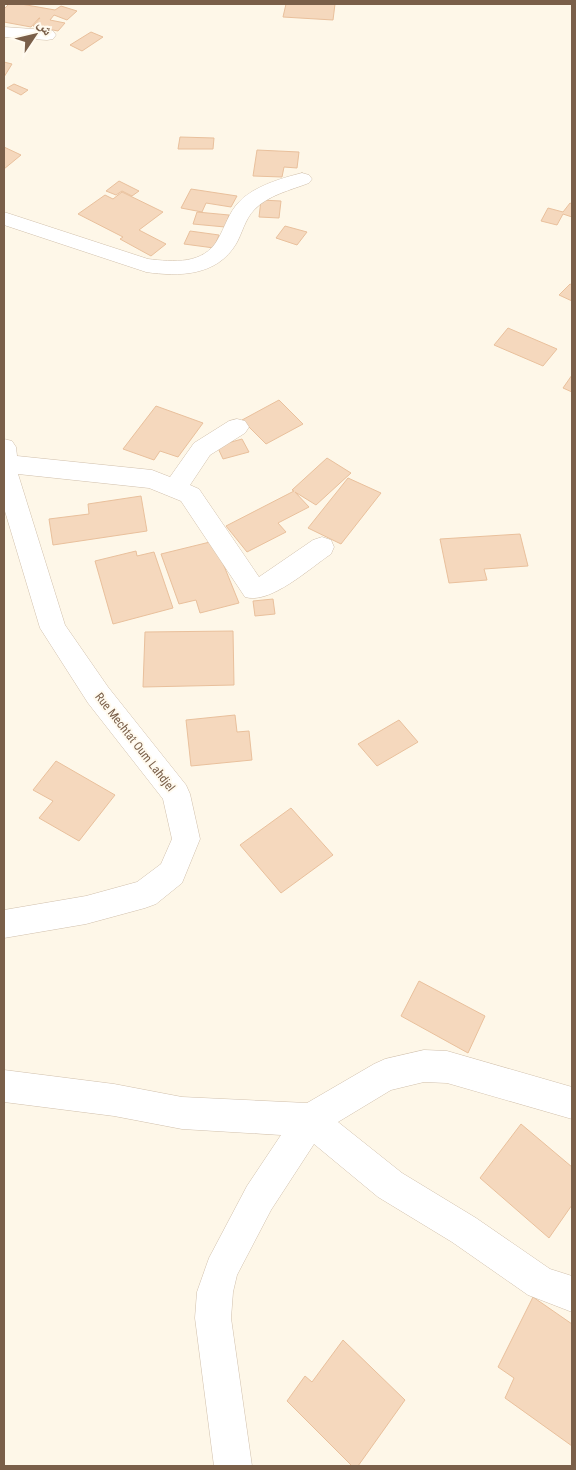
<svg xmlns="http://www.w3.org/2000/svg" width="576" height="1470" viewBox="0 0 576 1470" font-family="'Roboto Condensed','Noto Naskh Arabic',sans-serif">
<rect width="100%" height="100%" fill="#fef7e8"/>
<g fill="#f5d8bd" stroke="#e9c09c">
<path d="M 9,4 L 21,4 L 55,10 L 61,6 L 77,11 L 67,20 L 54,15 L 50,20 L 65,23 L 58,31 L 33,26 L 40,18 L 39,18 L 31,27 L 4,22 L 4,9 Z"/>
<path d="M 286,4 L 335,4 L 333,20 L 283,17 Z"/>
<path d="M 91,32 L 103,37 L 82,51 L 70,45 Z"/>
<path d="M 4,62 L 12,64 L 4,77 Z"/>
<path d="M 14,84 L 28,90 L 21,95 L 7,88 Z"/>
<path d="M 180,137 L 214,138 L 213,149 L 178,149 Z"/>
<path d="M 4,147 L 21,155 L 4,169 Z"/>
<path d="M 257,150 L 299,152 L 297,168 L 284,167 L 282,177 L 253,176 Z"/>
<path d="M 119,181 L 139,191 L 132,196 L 122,191 L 116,195 L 106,191 Z"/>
<path d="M 191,189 L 237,196 L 231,207 L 206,203 L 202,212 L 181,208 Z"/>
<path d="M 122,192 L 163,212 L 139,230 L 166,244 L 151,256 L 120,239 L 123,237 L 78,214 L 105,195 L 113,199 Z"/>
<path d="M 261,200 L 281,201 L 279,218 L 259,217 Z"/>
<path d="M 570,203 L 572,204 L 572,217 L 563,214 L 557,225 L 541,221 L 548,208 L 563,212 Z"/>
<path d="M 197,212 L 229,215 L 225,227 L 193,224 Z"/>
<path d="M 285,226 L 307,232 L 297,245 L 276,238 Z"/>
<path d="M 190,231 L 219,235 L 214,248 L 184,244 Z"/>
<path d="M 570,284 L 572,285 L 572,301 L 559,295 Z"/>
<path d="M 508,328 L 557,349 L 543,366 L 494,345 Z"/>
<path d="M 572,375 L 572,392 L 563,388 Z"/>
<path d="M 279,400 L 303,424 L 266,444 L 242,420 Z"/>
<path d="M 156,406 L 203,423 L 178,457 L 160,451 L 154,460 L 123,449 Z"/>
<path d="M 242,439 L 249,452 L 223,459 L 217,446 Z"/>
<path d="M 327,458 L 351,473 L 316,505 L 295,492 L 309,507 L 278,523 L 286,532 L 247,552 L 226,526 L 294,491 L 292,490 Z"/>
<path d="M 348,478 L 381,493 L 341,544 L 308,528 Z"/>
<path d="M 141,496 L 147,531 L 53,545 L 49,519 L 89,514 L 88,504 Z"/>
<path d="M 520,534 L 528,566 L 484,569 L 487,580 L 449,583 L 440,539 Z"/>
<path d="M 214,541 L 239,603 L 200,613 L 196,600 L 179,604 L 161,554 Z"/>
<path d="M 136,551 L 137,556 L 154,552 L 173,608 L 113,624 L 95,561 Z"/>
<path d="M 273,599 L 275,614 L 255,616 L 253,601 Z"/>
<path d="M 233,631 L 234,685 L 143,687 L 145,632 Z"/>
<path d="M 235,715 L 237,732 L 249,731 L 252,760 L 191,766 L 186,720 Z"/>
<path d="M 399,720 L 418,742 L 377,766 L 358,744 Z"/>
<path d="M 56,761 L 115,795 L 79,841 L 39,818 L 53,801 L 33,790 Z"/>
<path d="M 291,808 L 333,855 L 281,893 L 240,845 Z"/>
<path d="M 419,981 L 485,1016 L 468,1053 L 401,1016 Z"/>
<path d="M 521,1124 L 572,1167 L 572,1205 L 549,1238 L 480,1178 Z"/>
<path d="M 533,1297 L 572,1324 L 572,1446 L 505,1398 L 514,1378 L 498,1367 Z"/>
<path d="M 343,1340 L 405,1400 L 358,1466 L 352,1466 L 287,1401 L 305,1376 L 312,1382 Z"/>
</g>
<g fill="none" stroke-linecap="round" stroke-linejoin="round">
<defs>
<g id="minor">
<path d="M 4,27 L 47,30 L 53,31 L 56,35 L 53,39 L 47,40 L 4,37 Z"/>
<path d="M 302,173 L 309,175 L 312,179 L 309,183 C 291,190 268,195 254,210 C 245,219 242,234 236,244 C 217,276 179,277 146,272 L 4,225 L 4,212 L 148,259 C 173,262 204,265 218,239 C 225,227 229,212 239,202 C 254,186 282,178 302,173 Z"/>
<path d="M 237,419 L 245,421 L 249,427 L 245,433 L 210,455 L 190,485 L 199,489 L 259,577 L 313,540 L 322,537 L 331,540 L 334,547 L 331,554 C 310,568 270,605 245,597 L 181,501 L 149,488 L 18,474 L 65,625 L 108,687 L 186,785 L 190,794 L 200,839 L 182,883 L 156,904 L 145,908 L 86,924 L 4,938 L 4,910 L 86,896 L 137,882 L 161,864 L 172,839 L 163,799 L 88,703 L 40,628 L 4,508 L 4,439 L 12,441 L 16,447 L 17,456 L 152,470 L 170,477 L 194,443 L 229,421 Z"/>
<path d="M 424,1050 L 447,1051 L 572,1087 L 572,1119 L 447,1083 L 424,1082 L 391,1090 L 338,1122 L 402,1173 L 476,1218 L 550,1269 L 572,1276 L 572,1312 L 528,1295 L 452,1242 L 378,1197 L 314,1144 L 271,1210 L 237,1275 L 233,1292 L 231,1318 L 252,1466 L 214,1466 L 195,1318 L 197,1292 L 209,1258 L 247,1186 L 281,1135 L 182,1129 L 114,1116 L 4,1102 L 4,1070 L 114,1084 L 182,1097 L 307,1103 L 374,1064 L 385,1059 Z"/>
</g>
</defs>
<use href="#minor" stroke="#d1c0ac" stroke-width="1"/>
<use href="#minor" fill="#fff" fill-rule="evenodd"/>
</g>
<g text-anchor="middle" stroke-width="4" stroke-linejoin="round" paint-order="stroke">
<g font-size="12" fill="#7a5f49" stroke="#fffaef">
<text transform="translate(135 742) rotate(52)" y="4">Rue Mechtat Oum Lahdjel</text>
</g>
</g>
<rect width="576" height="1470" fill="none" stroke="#7a5f49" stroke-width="10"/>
<g transform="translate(35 35) rotate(55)" stroke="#fffaef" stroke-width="4" paint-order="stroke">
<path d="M0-4L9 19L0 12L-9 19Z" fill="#7a5f49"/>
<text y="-8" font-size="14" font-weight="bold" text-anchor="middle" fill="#7a5f49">ش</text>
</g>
</svg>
